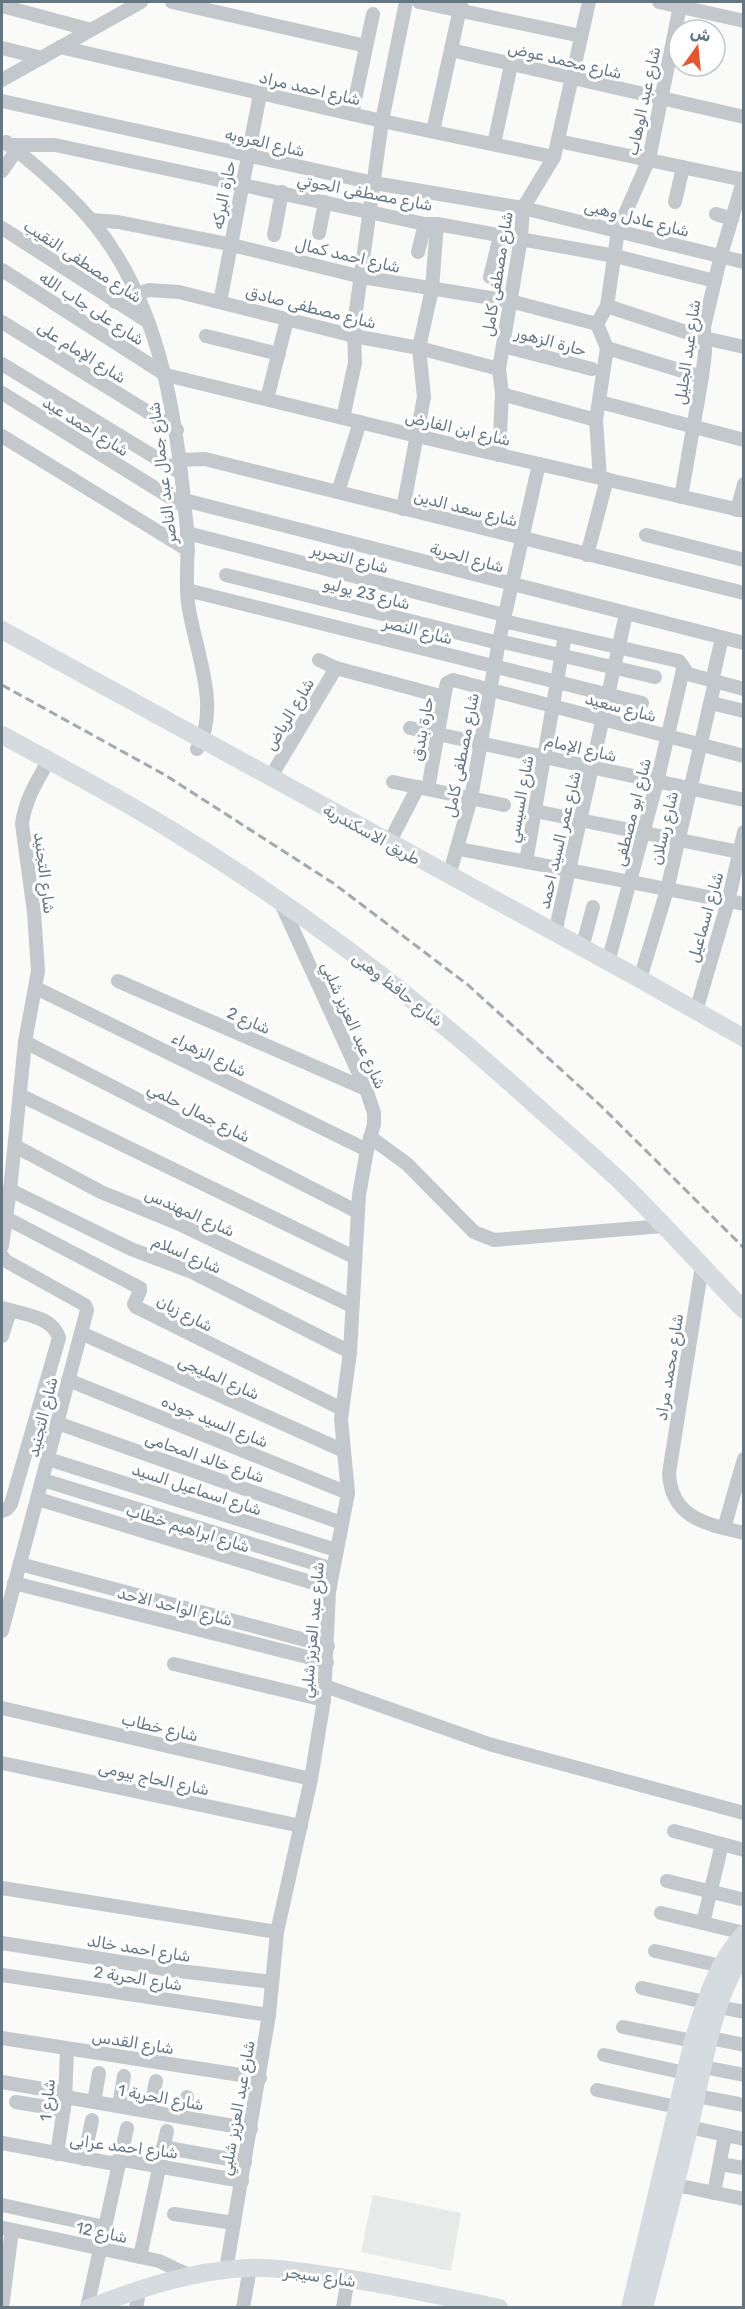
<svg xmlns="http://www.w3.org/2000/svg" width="745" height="2309" viewBox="0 0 745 2309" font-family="Rubik,Vazirmatn,sans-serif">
<rect width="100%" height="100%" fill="#fafaf8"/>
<path fill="#e8e9e9" d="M 373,2195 L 461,2213 L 451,2271 L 361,2252 Z"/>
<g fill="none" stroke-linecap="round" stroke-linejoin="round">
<g stroke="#c3c8cc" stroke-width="14">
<path d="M 172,2 L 366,46"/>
<path d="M 419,2 L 581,36"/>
<path d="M 659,2 L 744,21"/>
<path d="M 2,6 L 91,30"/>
<path d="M 60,47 L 382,121 L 554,157"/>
<path d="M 2,48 L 42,58"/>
<path d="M 451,50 L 744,117"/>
<path d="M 2,80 L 141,2"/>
<path d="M 2,101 L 374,183 L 523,208 L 744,262"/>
<path d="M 352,114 L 373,14"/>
<path d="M 433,131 L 461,4"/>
<path d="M 558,141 L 744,180"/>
<path d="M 6,142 C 38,167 70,194 96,226 C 164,312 177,425 187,530 C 189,555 185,579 188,603 C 194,648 222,707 197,749"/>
<path d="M 494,144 L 511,65"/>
<path d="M 8,145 L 55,145 L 425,224 L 437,224 L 615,256 L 715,281"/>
<path d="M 2,171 L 16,151"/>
<path d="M 675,202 L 683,167"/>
<path d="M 716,214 L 732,219"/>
<path d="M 91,220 L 118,222 L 228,244 L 362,277 L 510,301 L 597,324"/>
<path d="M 2,228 L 147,321"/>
<path d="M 319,233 L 325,202"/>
<path d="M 274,235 L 282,192"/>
<path d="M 418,252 L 425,224"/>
<path d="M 2,270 L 166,375 L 417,436 L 744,511"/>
<path d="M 490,277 L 500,236"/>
<path d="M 115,302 L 149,290 L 179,292 L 354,336 L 419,348 L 499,369"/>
<path d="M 220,302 L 260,94"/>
<path d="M 607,306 L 704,338 L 744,347"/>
<path d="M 2,322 L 177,430"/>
<path d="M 206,336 L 279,354"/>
<path d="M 503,346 L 592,369"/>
<path d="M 607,348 L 702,377"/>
<path d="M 2,364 L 181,473"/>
<path d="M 2,393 L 184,506"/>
<path d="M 502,394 L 596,420"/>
<path d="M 267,399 L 287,320"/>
<path d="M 600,402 L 744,440"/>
<path d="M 343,418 L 355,363 L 354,325 L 382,121 L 406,2"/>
<path d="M 2,436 L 188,550"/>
<path d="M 499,455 L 502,394 L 499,369 L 521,238 L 523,208 L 554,157 L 589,2"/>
<path d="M 180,460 L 205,459 L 744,593"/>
<path d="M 600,478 L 596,420 L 607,348 L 597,324 L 607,306 L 618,230 L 649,159 L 680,6"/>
<path d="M 338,492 L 360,422"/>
<path d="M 681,497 L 702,377 L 705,353 L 704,327 L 721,255 L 744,178"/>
<path d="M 184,500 L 744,643"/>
<path d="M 403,509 L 424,397 L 419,348 L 432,289 L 437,224"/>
<path d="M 737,510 L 744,484"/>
<path d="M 187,533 L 504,615"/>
<path d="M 646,535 L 744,560"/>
<path d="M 587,555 L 607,479"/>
<path d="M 226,575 L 499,643"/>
<path d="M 187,590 L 642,703"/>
<path d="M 503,621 L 679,661 L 688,674 L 744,689"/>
<path d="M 499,641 L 655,677"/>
<path d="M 319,660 L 336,668 L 444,697"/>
<path d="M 712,681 L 722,638"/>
<path d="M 711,703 L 744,711"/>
<path d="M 410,728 L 744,800"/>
<path d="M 270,778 L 336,668"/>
<path d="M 393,782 L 504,805"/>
<path d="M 428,789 L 446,687 L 447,683 L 453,680 L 744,756"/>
<path d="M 535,811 L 744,853"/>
<path d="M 389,843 L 418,787"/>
<path d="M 459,849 L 744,904"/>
<path d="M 526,862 L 565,635"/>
<path d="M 449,876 L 471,798 L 499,641 L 539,464"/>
<path d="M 555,933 L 626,614"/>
<path d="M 582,948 L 593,907"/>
<path d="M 608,962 L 657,782 L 683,670"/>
<path d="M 640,979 L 667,890 L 715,682"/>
<path d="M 118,981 L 366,1089"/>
<path d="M 36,988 L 367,1150"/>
<path d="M 696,1011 L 728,902 L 744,832"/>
<path d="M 25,1042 L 358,1212"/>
<path d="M 20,1095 L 354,1257"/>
<path d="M 370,1137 L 407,1164 L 474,1232 L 494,1240 L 663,1226"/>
<path d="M 15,1146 L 101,1192 L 177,1223 L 352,1306"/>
<path d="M 10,1190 L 131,1249 L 192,1272 L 350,1352"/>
<path d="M 6,1218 L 140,1288 L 140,1291 L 134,1304 L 136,1307 L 342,1409"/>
<path d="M 2,1246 L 10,1190 L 25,1042 L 38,971 L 34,912 L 22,824 C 25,800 37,781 49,760"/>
<path d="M 2,1256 L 6,1261 L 85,1305 L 87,1310 L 2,1631"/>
<path d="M 702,1266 L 669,1473 C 671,1518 706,1524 744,1533"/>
<path d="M 2,1308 C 21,1314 53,1316 59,1338 L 11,1504 L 7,1509 L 2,1511"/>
<path d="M 81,1333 L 344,1451"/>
<path d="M 2,1336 L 10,1311"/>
<path d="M 68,1380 L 348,1493"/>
<path d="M 57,1423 L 342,1523"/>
<path d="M 48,1459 L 336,1550"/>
<path d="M 43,1480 L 333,1569"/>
<path d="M 38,1499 L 330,1588"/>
<path d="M 724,1528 L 744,1459"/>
<path d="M 20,1564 L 328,1646"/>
<path d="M 14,1583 L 327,1662"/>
<path d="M 174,1664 L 324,1700"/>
<path d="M 325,1686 L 489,1744 L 744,1813"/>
<path d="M 2,1708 L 311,1779"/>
<path d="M 2,1763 L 301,1826"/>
<path d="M 674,1831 L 744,1850"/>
<path d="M 667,1881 L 741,1899"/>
<path d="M 2,1888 L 277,1932"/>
<path d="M 661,1913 L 744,1933"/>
<path d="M 703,1923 L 722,1844"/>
<path d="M 2,1943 L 171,1970 L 272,1982"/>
<path d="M 655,1951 L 721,1966"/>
<path d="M 2,1975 L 269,2015"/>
<path d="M 642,1988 L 705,2002"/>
<path d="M 719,2007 L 744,2012"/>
<path d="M 623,2027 L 693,2041"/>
<path d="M 2,2038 L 260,2078"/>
<path d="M 710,2038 L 744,2045"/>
<path d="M 604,2055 L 685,2073"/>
<path d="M 703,2067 L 744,2075"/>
<path d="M 2,2082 L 66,2093"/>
<path d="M 597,2090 L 677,2107"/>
<path d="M 697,2096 L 744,2105"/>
<path d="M 65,2097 L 251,2129"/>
<path d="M 16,2102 L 64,2110"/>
<path d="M 94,2102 L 99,2073"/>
<path d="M 119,2106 L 124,2076"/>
<path d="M 150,2111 L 156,2081"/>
<path d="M 183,2117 L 187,2097"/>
<path d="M 689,2127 L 744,2139"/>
<path d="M 2,2143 L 110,2163 L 123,2160 L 242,2181"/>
<path d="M 163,2147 L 245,2162"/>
<path d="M 57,2154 L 65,2101 L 67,2049"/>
<path d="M 84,2159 L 92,2120"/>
<path d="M 720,2164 L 744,2168"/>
<path d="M 676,2185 L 744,2199"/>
<path d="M 714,2193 L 725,2135"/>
<path d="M 2,2205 L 105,2227"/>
<path d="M 174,2214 L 234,2223"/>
<path d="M 4,2228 L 159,2261 L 189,2275"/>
<path d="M 140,2257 L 167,2131"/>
<path d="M 226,2270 L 269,2015 L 277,1932 L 311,1779 L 324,1700 L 329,1591 L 348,1493 L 341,1419 L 350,1352 L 359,1195 L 367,1150 L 374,1124 L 374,1113 L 366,1089 L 280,901"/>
<path d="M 2,2308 L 12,2230"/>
<path d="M 87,2308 L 127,2128"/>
<path d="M 136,2308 L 140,2288"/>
<path d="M 243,2308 L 250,2268"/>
<path d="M 343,2308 L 348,2278"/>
</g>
<g stroke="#d6dbdf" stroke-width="18">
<path d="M 2,630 L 640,979 L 744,1038"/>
<path d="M 2,735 C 59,766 116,796 171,830 C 301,909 422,1002 534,1104 C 563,1130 594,1156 622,1183 C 664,1224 703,1268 744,1310"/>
<path d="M 89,2308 C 140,2288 192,2271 247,2268 C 273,2267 299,2271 324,2275 C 383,2283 441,2296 499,2308"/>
<path d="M 630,2308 L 693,2041 C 705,2003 716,1963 744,1934"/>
<path d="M 644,2308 C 661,2242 678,2177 693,2111 C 705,2059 713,1998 744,1953"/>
</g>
<path stroke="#a2aab0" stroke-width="3" stroke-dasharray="9 4.5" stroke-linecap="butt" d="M 2,685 L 165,775 L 333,883 L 468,985 L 601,1106 L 744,1248"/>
</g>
<g text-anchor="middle" stroke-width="6" stroke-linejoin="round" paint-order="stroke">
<g font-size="16" fill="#657683" stroke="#fff">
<text transform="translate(565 60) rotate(13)" y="6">شارع محمد عوض</text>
<text transform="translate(310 88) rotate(13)" y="6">شارع احمد مراد</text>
<text transform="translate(643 101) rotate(-78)" y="6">شارع عبد الوهاب</text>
<text transform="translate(265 142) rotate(13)" y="6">شارع العروبه</text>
<text transform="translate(365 192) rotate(11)" y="6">شارع مصطفى الحوتي</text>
<text transform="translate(223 195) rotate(-79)" y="6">حارة البركه</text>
<text transform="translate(637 218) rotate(14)" y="6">شارع عادل وهبى</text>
<text transform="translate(348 255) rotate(13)" y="6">شارع احمد كمال</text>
<text transform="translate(83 261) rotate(33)" y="6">شارع مصطفى النقيب</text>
<text transform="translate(497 274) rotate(-81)" y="6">شارع مصطفى كامل</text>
<text transform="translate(311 307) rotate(14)" y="6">شارع مصطفى صادق</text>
<text transform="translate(92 308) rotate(33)" y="6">شارع على جاب الله</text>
<text transform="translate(551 341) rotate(15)" y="6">حارة الزهور</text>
<text transform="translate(82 352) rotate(32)" y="6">شارع الإمام على</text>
<text transform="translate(687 352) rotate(-82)" y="6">شارع عبد الجليل</text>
<text transform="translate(86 426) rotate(32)" y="6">شارع احمد عيد</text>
<text transform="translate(458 428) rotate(13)" y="6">شارع ابن الفارض</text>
<text transform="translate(162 473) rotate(-97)" y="6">شارع جمال عبد الناصر</text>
<text transform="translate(466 508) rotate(14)" y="6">شارع سعد الدين</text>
<text transform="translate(467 557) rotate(15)" y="6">شارع الحرية</text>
<text transform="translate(350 558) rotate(14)" y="6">شارع التحرير</text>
<text transform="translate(367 593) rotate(14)" y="6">شارع 23 يوليو</text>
<text transform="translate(418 630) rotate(14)" y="6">شارع النصر</text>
<text transform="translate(621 707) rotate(15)" y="6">شارع سعيد</text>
<text transform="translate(289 714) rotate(-59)" y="6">شارع الرياض</text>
<text transform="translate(422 729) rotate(-80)" y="6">حارة بندق</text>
<text transform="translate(581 748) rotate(13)" y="6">شارع الإمام</text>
<text transform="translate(461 755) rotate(-79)" y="6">شارع مصطفى كامل</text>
<text transform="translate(520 799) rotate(-80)" y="6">شارع السيسي</text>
<text transform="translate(632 812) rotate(-76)" y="6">شارع ابو مصطفى</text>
<text transform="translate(664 828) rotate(-77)" y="6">شارع رسلان</text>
<text transform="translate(372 834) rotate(29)" y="6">طريق الاسكندرية</text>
<text transform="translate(559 840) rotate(-77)" y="6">شارع عمر السيد احمد</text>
<text transform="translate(45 873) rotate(83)" y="6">شارع التجنيد</text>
<text transform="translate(705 917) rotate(-74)" y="6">شارع اسماعيل</text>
<text transform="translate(398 989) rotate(38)" y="6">شارع حافظ وهبى</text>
<text transform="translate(249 1020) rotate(23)" y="6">شارع 2</text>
<text transform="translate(354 1025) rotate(66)" y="6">شارع عبد العزيز شلبي</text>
<text transform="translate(209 1054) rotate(26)" y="6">شارع الزهراء</text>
<text transform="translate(199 1112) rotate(27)" y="6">شارع جمال حلمي</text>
<text transform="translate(190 1212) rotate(24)" y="6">شارع المهندس</text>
<text transform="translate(187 1254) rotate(23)" y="6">شارع اسلام</text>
<text transform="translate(185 1313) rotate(27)" y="6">شارع زيان</text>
<text transform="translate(669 1367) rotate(-81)" y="6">شارع محمد مراد</text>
<text transform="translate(219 1377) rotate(24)" y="6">شارع المليجى</text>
<text transform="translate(42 1417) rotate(-76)" y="6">شارع التجنيد</text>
<text transform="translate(215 1421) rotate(22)" y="6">شارع السيد جوده</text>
<text transform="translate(205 1457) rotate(19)" y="6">شارع خالد المحامى</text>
<text transform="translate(197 1489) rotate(18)" y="6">شارع اسماعيل السيد</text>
<text transform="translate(188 1528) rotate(17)" y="6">شارع ابراهيم خطاب</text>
<text transform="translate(175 1606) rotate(14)" y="6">شارع الواحد الاحد</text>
<text transform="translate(312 1630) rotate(-85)" y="6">شارع عبد العزيز شلبي</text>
<text transform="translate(160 1727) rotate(13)" y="6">شارع خطاب</text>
<text transform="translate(154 1778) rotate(12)" y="6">شارع الحاج بيومى</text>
<text transform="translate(139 1948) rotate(9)" y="6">شارع احمد خالد</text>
<text transform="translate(138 1978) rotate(9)" y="6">شارع الحرية 2</text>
<text transform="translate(133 2042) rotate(9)" y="6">شارع القدس</text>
<text transform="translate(161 2097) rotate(10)" y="6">شارع الحرية 1</text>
<text transform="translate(47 2100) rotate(-85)" y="6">شارع 1</text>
<text transform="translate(237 2108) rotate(-80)" y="6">شارع عبد العزيز شلبي</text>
<text transform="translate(124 2146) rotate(7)" y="6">شارع احمد عرابى</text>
<text transform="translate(102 2232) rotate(12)" y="6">شارع 12</text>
<text transform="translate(320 2276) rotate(8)" y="6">شارع سيجر</text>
</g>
</g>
<rect width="745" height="2309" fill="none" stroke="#657683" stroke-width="6"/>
<g transform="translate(697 48) rotate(15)"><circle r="28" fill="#ffffff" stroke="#c1c8cd" stroke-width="1.5"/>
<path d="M0-4.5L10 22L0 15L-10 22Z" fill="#e4572e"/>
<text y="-9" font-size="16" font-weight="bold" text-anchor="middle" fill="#657683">ش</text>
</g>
</svg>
